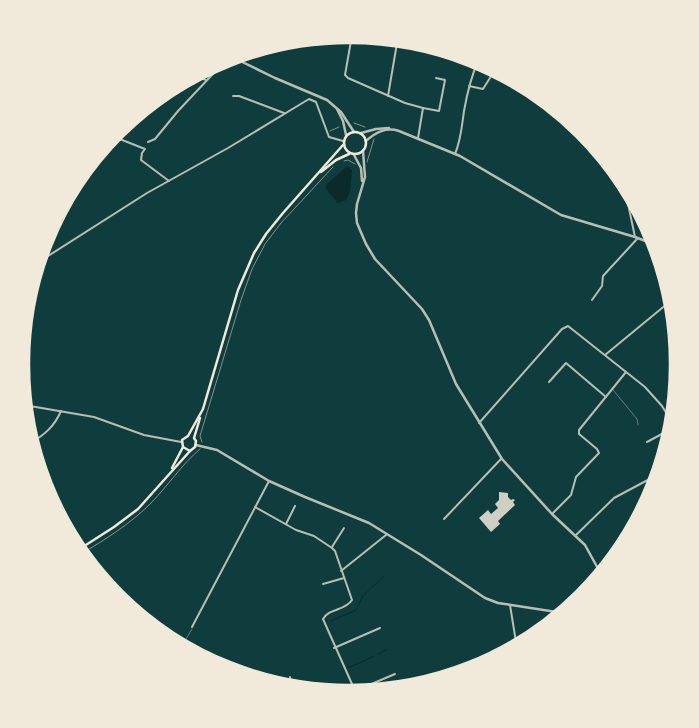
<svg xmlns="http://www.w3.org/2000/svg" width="699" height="728" viewBox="0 0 699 728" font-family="'Roboto Condensed',sans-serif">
<rect width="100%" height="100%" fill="#0f3d3e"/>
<path fill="#0a2a2b" d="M 346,167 L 349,167 L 352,170 L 350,192 L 346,200 L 338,203 L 325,188 L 327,184 Z"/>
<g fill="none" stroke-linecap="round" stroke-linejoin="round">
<g stroke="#0a2a2b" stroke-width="1">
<path d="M 331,621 L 356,610 L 363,596 L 384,576"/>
<path d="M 378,654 L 386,650"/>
<path d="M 348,668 L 374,656"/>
</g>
</g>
<path fill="#cfcfc3" d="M 499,492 L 508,493 L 508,497 L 511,500 L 513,499 L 515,500 L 513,502 L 515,505 L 498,521 L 500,524 L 491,532 L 479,518 L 488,510 L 491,514 L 498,508 L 495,504 L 499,500 Z"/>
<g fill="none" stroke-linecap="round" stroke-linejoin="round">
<g stroke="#f1e9da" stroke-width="0.5">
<path d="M 414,41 L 471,66"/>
<path d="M 354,123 L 365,127"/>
<path d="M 330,131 L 339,127"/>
<path d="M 344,161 L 348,160 L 355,164"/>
<path d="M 367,162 L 374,139"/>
<path d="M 202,442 L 200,436 L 241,300 L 252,269 L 265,244 L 281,223 L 333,167"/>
<path d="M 81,554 C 106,539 130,524 150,504 C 168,486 181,465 200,449"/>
</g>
<g stroke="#b8beb3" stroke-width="0.5">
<path d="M 613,390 L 637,419 L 638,425"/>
<path d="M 182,646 L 192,629"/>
</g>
<path stroke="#b8beb3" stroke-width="1" d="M 209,661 L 213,660"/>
<g stroke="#b8beb3" stroke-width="2">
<path d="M 352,35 L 345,75 L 348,78 L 405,103 L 423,108 L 418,138"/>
<path d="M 452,53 L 477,63"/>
<path d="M 194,75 L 206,80"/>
<path d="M 469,86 L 483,89 L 495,70"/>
<path d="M 233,96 L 239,96 L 284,113"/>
<path d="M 388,96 L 397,43"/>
<path d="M 423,108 L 439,111 L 445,80 L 436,78"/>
<path d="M 112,136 L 145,149 L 142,153 L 141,160 L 169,181"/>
<path d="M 148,142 L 155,139 L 178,111 L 227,59"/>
<path d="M 455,154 C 461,140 462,125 464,111 C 467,94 471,77 478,61"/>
<path d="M 623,180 L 635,237"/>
<path d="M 652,243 L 651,251 L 665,274"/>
<path d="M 37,263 L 147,193 L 228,148 L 309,99 L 316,102 L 329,137 L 343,141"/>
<path d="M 592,300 L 602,286 L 603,276 L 637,239"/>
<path d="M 605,355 L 673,299"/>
<path d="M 549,382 L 566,363 L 606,397"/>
<path d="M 24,405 L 94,417 L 144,435 L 181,442"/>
<path d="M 479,423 L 562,329 L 568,326 L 645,387 L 662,406 L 673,424"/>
<path d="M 647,442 L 673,428"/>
<path d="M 31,443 C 45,434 54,427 61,411"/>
<path d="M 255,507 L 296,530 L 314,536 L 332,548 L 335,551 L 352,600 C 345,611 329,608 323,619 L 356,693"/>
<path d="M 552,514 L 571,495 L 576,477 L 599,453 L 597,449 L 579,434 L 579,430 L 626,372"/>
<path d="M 444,519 L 501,459"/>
<path d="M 286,524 L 295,506"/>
<path d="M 575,536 L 614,498 L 659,474"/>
<path d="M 332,547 L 344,528"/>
<path d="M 341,571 L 386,535"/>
<path d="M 323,584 L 344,578"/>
<path d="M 510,605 L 516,642 L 511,648"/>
<path d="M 192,627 L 269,481"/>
<path d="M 334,648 L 380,628"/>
<path d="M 290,677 L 292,688"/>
<path d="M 355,691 L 395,674"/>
</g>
<g stroke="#b8beb3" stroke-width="2.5">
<path d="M 232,57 L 275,78 L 327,100 L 341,112 L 354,132"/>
<path d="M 337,109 L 343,121 L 346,135"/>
<path d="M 361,133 L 376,129 L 389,128"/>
<path d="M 366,141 C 376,132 386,127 399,131 L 460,156 L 561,215 L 635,237 L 656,245"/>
<path d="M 363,151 L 365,177 L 357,204 L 356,213 L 357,223 L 366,244 L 375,259 L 422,309 L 429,320 L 456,384 L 502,459 L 552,514 L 585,545 L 601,574"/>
<path d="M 354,155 L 361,168 L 362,181"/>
<path d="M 196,445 L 217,450 L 269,481 L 305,497 L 369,523 L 421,555 L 485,598 L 498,603 L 563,613"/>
</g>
<g stroke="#f1e9da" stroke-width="2.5">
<circle cx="355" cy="143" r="11"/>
<path d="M 321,172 L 336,160 L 349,154"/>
<path d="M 190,451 L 183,447 L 182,440 L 188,436 L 203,409 L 238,290 L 254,253 L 266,234 L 283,213 L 343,145"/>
<path d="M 172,468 L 183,447"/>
<path d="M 78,550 L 114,527 L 138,509 L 190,451 L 195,447 L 196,441 L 194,438 L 200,418"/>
</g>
</g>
<path d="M0 0H699V728H0ZM349 43H350A320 320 0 0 1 670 363V365A320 320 0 0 1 350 685H349A320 320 0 0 1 29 365V363A320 320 0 0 1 349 43Z" fill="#f1e9da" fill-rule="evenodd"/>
<path fill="none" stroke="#f1e9da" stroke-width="2.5" d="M349 43H350A320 320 0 0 1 670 363V365A320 320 0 0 1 350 685H349A320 320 0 0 1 29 365V363A320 320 0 0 1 349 43Z"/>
</svg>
